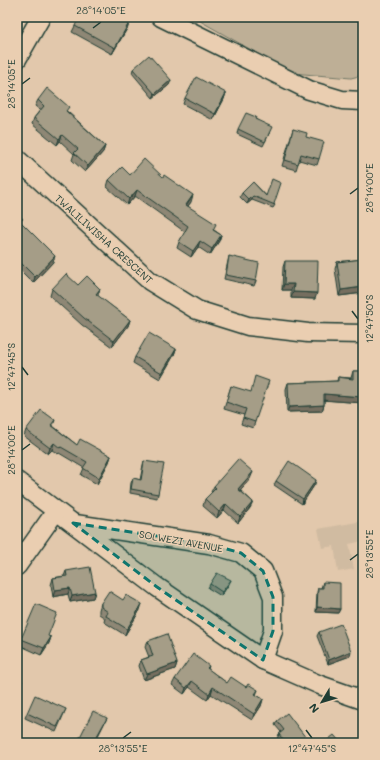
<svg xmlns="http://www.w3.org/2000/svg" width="380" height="760" viewBox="0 0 380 760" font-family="Mali,sans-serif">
<rect width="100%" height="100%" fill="#e2c8ac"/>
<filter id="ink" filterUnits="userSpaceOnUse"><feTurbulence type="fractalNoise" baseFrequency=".025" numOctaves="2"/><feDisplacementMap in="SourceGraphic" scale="8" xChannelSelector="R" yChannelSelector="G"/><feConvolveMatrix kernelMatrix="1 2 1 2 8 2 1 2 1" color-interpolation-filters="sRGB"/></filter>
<g filter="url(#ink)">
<path fill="#d0bba1" d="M 363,521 L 363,541 L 349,544 L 354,569 L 338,572 L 334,546 L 322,548 L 318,529 Z"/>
<path fill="#beaf96" stroke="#6e7665" d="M 193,17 L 363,17 L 363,75 L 351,78 L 292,73 Z"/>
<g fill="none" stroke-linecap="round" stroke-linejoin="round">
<defs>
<g id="minor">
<path d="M 161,17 L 309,90 L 342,100 L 363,101"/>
<path d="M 17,59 L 41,17"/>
<path d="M 17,159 L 150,281 L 197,310 L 248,326 L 308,333 L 363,334"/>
<path d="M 17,481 L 157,587 L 263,660 L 320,685 L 363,700"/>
<path d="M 75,524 L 209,544 L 241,553 L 263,571 L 273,597 L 273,631 L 263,660"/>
<path d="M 17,566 L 56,511"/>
</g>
</defs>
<use href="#minor" stroke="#1f3d34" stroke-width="21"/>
<use href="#minor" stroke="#eaceb1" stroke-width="18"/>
</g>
<g fill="#8e8774" stroke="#1f3d34">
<path d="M 75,26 L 128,27 L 112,54 L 72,32 Z"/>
<path d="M 133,69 L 171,80 L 169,85 L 153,98 L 132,73 Z"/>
<path d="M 226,93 L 224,99 L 213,120 L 183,104 L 185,98 Z"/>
<path d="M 38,100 L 68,112 L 105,146 L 103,152 L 85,172 L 72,160 L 74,154 L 60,141 L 57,145 L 32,124 L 34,118 L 40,110 L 35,106 Z"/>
<path d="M 256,119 L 270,132 L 263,146 L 237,134 L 238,129 Z"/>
<path d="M 293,129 L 306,137 L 319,159 L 317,165 L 299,160 L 296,170 L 282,166 Z"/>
<path d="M 130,175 L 191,202 L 188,206 L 214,230 L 221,235 L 219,241 L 210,255 L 198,247 L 191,257 L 177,248 L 179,242 L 185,232 L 135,196 L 127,205 L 107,187 L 109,180 Z"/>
<path d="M 253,182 L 275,205 L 273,208 L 252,200 L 247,204 L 240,197 L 242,193 Z"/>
<path d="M 17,213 L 21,223 L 53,262 L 33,283 L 17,267 Z"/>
<path d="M 229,256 L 256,281 L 254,286 L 224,279 L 228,261 Z"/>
<path d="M 363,259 L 363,293 L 339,296 L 335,269 L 337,262 Z"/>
<path d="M 285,261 L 315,299 L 291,298 L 291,290 L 282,290 L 283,267 Z"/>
<path d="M 78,285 L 98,295 L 98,296 L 130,320 L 128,326 L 112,347 L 82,325 L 50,296 L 52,289 Z"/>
<path d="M 176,349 L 174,355 L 160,379 L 133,363 L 135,357 Z"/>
<path d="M 353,371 L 363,371 L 363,403 L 324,400 L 324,405 L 322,411 L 287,412 L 286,389 L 288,383 L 337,381 L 338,377 L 351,378 Z"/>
<path d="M 231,386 L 255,422 L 253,428 L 241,424 L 244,415 L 224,409 Z"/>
<path d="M 55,420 L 53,426 L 77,445 L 111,456 L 109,462 L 97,484 L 81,475 L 84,468 L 59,453 L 58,454 L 52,450 L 48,454 L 24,436 L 26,430 Z"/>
<path d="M 144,461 L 158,494 L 157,498 L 130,493 L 131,483 L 133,478 L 140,480 L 143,465 Z"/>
<path d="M 250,479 L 240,490 L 253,502 L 250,508 L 238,523 L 224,510 L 217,518 L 203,506 L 205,499 L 212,492 L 211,492 L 214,486 Z"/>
<path d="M 276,481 L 315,484 L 302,504 L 274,485 Z"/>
<path d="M 66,571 L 95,592 L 93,598 L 70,602 L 68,594 L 53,597 L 51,585 L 53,578 L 64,576 Z"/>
<path d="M 323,582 L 340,609 L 338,613 L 316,612 L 317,592 L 318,588 L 321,588 Z"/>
<path d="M 210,584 L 229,584 L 221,596 L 208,588 Z"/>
<path d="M 101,603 L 140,610 L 125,635 L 104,622 L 105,618 L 99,614 L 99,610 Z"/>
<path d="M 319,632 L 350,656 L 328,664 L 317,636 Z"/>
<path d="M 51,637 L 49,643 L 41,655 L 19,645 L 21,639 Z"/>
<path d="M 148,641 L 177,663 L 175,669 L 144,680 L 139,666 L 141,660 L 149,657 L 145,647 Z"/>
<path d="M 209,666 L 208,669 L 227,683 L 246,687 L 258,690 L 256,695 L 263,699 L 261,706 L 252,720 L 211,694 L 207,700 L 189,687 L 184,694 L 172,685 L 175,679 Z"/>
<path d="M 66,709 L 56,732 L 25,718 L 27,713 Z"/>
<path d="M 277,721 L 306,738 L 305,742 L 304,743 L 280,743 L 277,739 L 279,734 L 281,732 L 275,725 Z"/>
</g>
<g fill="#746e5e" stroke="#1f3d34">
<path d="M 130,21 L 128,27 L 112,54 L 115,48 Z"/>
<path d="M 171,80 L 169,85 L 153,98 L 155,94 Z"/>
<path d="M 226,93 L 224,99 L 213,120 L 215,114 Z"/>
<path d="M 62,135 L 60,141 L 57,145 L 59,139 Z"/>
<path d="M 105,146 L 103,152 L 85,172 L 88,166 Z"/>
<path d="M 137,190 L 135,196 L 127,205 L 129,199 Z"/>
<path d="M 193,195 L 191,202 L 184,211 L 186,205 Z"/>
<path d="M 253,196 L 252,200 L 247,204 L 249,200 Z"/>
<path d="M 221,235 L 219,241 L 210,255 L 212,249 Z"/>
<path d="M 200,241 L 198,247 L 191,257 L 193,251 Z"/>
<path d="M 55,256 L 53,262 L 33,283 L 35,277 Z"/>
<path d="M 284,284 L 294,284 L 291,290 L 282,290 Z"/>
<path d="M 363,287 L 363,293 L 339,296 L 341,290 Z"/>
<path d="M 100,289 L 98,295 L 93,300 L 96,294 Z"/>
<path d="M 293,292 L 317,293 L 315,299 L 291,298 Z"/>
<path d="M 130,320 L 128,326 L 112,347 L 114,341 Z"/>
<path d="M 176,349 L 174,355 L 160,379 L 162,373 Z"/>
<path d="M 324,394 L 363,397 L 363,403 L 322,400 Z"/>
<path d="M 324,405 L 322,411 L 287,412 L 289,407 Z"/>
<path d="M 54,443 L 52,450 L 48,454 L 50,448 Z"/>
<path d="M 111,456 L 109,462 L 97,484 L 99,478 Z"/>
<path d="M 253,472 L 250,479 L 236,495 L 238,489 Z"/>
<path d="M 316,480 L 315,484 L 302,504 L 303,499 Z"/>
<path d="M 253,502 L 250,508 L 238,523 L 240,517 Z"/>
<path d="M 226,504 L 224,510 L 217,518 L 219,512 Z"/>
<path d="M 231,580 L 229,584 L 221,596 L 222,592 Z"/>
<path d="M 70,588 L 68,594 L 53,597 L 55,590 Z"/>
<path d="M 95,592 L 93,598 L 70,602 L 72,596 Z"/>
<path d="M 142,604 L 140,610 L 125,635 L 127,629 Z"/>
<path d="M 317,607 L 340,609 L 338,613 L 316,612 Z"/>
<path d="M 51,637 L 49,643 L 41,655 L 44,648 Z"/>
<path d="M 351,651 L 350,656 L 328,664 L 329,660 Z"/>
<path d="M 177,663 L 175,669 L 144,680 L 147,674 Z"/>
<path d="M 22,681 L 20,687 L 17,691 L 17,688 Z"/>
<path d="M 192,681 L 189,687 L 184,694 L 186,688 Z"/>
<path d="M 213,687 L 211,694 L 207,700 L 209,694 Z"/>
<path d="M 263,699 L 261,706 L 252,720 L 254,714 Z"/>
<path d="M 107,718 L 95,742 L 97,736 Z"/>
<path d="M 306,738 L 304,743 L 300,743 Z"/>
</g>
<g fill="#a59d87" stroke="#1f3d34">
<path d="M 79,17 L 123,17 L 130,21 L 115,48 L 75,26 Z"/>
<path d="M 149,55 L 171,80 L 155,94 L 133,69 Z"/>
<path d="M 196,77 L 226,93 L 215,114 L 185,98 Z"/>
<path d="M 47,88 L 69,107 L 66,111 L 105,146 L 88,166 L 74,153 L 78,149 L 62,135 L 59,139 L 34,118 L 44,106 L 38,100 Z"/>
<path d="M 246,113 L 256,117 L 255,119 L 272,127 L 265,142 L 238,129 Z"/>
<path d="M 293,129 L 307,133 L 306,137 L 324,142 L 319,159 L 301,154 L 298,164 L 285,160 Z"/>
<path d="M 144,159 L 163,177 L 164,175 L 193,195 L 186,205 L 216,224 L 213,230 L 221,235 L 212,249 L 200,241 L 193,251 L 179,242 L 188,226 L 137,190 L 129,199 L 109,180 L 122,167 L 130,175 Z"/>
<path d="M 272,179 L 281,183 L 274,204 L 275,205 L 253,196 L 249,200 L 242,193 L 253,182 L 266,196 Z"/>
<path d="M 17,213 L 23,219 L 20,221 L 55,256 L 35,277 L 17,259 Z"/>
<path d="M 229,256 L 259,263 L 256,281 L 226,275 Z"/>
<path d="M 363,259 L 363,287 L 341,290 L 337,262 Z"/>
<path d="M 285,261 L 318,261 L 317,293 L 293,292 L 294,284 L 284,284 Z"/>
<path d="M 66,274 L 78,285 L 87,276 L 100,289 L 96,294 L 130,320 L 114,341 L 84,318 L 52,289 Z"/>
<path d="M 149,333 L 176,349 L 162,373 L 135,357 Z"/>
<path d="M 353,371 L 363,371 L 363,397 L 324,394 L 324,405 L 289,407 L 288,383 L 338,381 L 338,377 L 353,379 Z"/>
<path d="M 255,376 L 269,381 L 255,422 L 243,418 L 246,409 L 226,402 L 231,386 L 251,392 Z"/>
<path d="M 41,410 L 55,420 L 51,425 L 77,445 L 80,439 L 111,456 L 99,478 L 83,468 L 87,462 L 61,447 L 60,448 L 54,443 L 50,448 L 26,430 Z"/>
<path d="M 238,459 L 253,472 L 238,489 L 253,502 L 240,517 L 226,504 L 219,512 L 205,499 L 216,488 L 214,486 Z"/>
<path d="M 144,461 L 164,464 L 158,494 L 131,489 L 133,478 L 141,480 Z"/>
<path d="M 289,461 L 316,480 L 303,499 L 276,481 Z"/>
<path d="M 90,567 L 95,592 L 72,596 L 70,588 L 55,590 L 53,578 L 67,576 L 66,571 Z"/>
<path d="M 217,573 L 231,580 L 222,592 L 210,584 Z"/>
<path d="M 323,582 L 340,583 L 340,609 L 317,607 L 318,588 L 323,588 Z"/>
<path d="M 109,591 L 123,600 L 126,595 L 142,604 L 127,629 L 106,616 L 108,612 L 101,607 L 101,603 Z"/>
<path d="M 36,604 L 57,613 L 48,636 L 51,637 L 44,648 L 21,639 Z"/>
<path d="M 341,624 L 351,651 L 329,660 L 319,632 Z"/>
<path d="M 167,634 L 177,663 L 147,674 L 141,660 L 153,656 L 148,641 Z"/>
<path d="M 193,654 L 209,666 L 207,668 L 227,683 L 231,677 L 246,687 L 248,684 L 258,690 L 255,694 L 263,699 L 254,714 L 213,687 L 209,694 L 192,681 L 186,688 L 175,679 Z"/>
<path d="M 17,677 L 22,681 L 17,688 Z"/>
<path d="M 35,695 L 66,709 L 57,727 L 27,713 Z"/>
<path d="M 93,711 L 107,718 L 97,736 L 110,743 L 77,743 Z"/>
<path d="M 287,713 L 306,738 L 300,743 L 285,743 L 279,734 L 284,730 L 277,721 Z"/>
<path d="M 334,735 L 341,743 L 324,743 Z"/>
</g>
</g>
<path fill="#0f766e" fill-opacity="0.2" stroke="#0f766e" stroke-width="3" stroke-dasharray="8 5" stroke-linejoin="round" d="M 73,523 L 209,544 L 241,553 L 263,571 L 273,597 L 273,631 L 263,660 L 157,587 Z"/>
<path fill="none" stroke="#1f3d34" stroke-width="1.5" d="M 93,28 L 101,22M 22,84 L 30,78M 350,194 L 358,188M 352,311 L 358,319M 22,367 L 28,375M 22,450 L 30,444M 350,560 L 358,554M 306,730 L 312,738M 123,738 L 131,732"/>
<g text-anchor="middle" stroke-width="3" stroke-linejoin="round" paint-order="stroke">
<g font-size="10" fill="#1f3d34" stroke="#eaceb1">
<text transform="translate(104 239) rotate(42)" y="4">TWALILIWISHA CRESCENT</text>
<text transform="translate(181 541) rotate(10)" y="4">SOLWEZI AVENUE</text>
</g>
</g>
<rect width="380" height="760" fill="none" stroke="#eaceb1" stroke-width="44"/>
<g transform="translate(322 702) rotate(232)" stroke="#eaceb1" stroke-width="3" paint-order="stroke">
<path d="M0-3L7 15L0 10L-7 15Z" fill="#1f3d34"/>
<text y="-6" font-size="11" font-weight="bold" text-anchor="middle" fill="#1f3d34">N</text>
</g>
<rect x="22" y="22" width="336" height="716" fill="none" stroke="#1f3d34" stroke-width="1.5"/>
<g font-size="10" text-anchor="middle" fill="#1f3d34">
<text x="101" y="14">28°14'05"E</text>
<text transform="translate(11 84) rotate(-90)" y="4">28°14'05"E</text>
<text transform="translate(369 188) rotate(-90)" y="4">28°14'00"E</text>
<text transform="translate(369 319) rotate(-90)" y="4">12°47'50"S</text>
<text transform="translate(11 367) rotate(-90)" y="4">12°47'45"S</text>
<text transform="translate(11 450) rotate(-90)" y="4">28°14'00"E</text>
<text transform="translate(369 554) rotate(-90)" y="4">28°13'55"E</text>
<text x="123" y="752">28°13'55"E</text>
<text x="312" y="752">12°47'45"S</text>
</g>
</svg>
